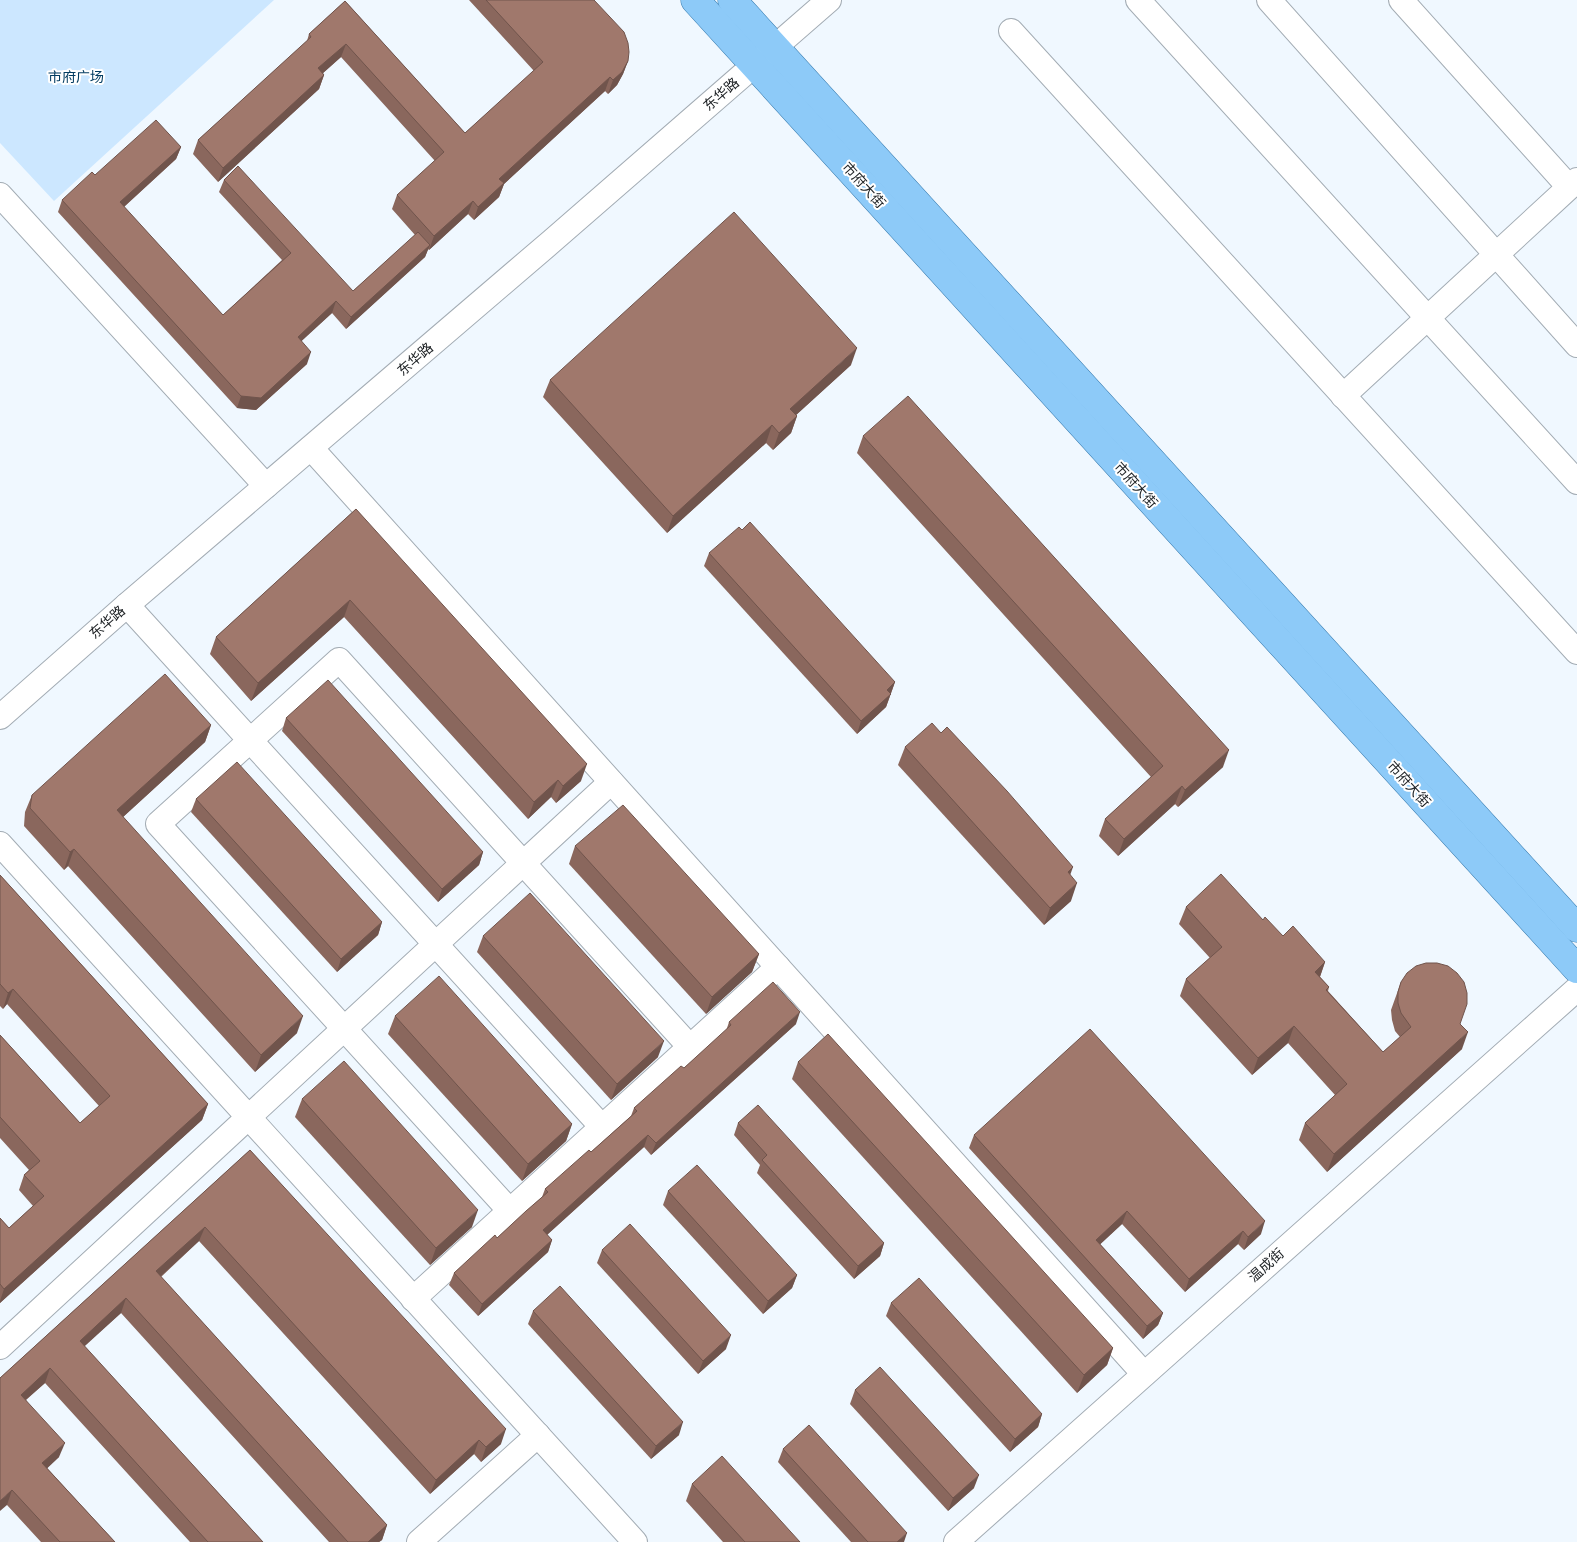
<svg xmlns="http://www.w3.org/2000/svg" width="1577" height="1542" viewBox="0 0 1577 1542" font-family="Commissioner,'Noto Sans SC',sans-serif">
<rect width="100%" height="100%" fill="#f0f8ff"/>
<path fill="#cce7ff" d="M 0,0 L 274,0 L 54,201 L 0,143 Z"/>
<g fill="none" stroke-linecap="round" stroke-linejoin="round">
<defs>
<g id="minor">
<path d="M 1138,0 L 1577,482"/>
<path d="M 1269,0 L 1577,345"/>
<path d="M 1401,0 L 1569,187"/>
<path d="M 1011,31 L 1577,652"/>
<path d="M 0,195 L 266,486"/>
<path d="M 1343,396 L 1577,180"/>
<path d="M 311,448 L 1144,1374"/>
<path d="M 127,605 L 602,1127"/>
<path d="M 0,717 L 127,605 L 552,241 L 829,0"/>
<path d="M 0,844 L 635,1542"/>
<path d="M 510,1211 L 158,824 L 339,660 L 690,1047"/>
<path d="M 413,1299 L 778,967"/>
<path d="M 0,1347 L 611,782"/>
<path d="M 419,1542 L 538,1435"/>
<path d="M 956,1542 L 1577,989"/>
</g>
<g id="major">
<path d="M 695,0 L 1577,969"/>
<path d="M 732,0 L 1577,928"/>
</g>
</defs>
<use href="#minor" stroke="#a3acb4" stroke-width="26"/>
<use href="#major" stroke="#3579ac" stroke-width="29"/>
<use href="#minor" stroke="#fff" stroke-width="24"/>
<use href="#major" stroke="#8dcaf8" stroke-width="28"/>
</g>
<g fill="#8a675d">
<path d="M 469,0 L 594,0 L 628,61 L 623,74 L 617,85 L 608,94 L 605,91 L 504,184 L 499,197 L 474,220 L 468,214 L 429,250 L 428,249 L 425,257 L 346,329 L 332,313 L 301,341 L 307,364 L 256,410 L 237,408 L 58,212 L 62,200 L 95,175 L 181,147 L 176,159 L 124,207 L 223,315 L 282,260 L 219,192 L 224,180 L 353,291 L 415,235 L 392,209 L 397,195 L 435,161 L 341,57 L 323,73 L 324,75 L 319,89 L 218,182 L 193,154 L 198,140 L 307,41 L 309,34 L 345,1 L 465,133 L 534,71 Z"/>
<path d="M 851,365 L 796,415 L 797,416 L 791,433 L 773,450 L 766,443 L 667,533 L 543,397 L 550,380 Z"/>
<path d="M 863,436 L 1223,767 L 1178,807 L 1175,804 L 1118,856 L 1099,836 L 1105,819 L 1151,777 L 857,453 Z"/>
<path d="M 356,509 L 581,781 L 556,803 L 551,797 L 528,819 L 344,617 L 251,701 L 210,654 L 216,637 Z"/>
<path d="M 709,553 L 895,682 L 886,707 L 857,734 L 704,566 Z"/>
<path d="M 286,718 L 483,852 L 479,865 L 438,902 L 282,731 Z"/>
<path d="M 211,725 L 205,742 L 123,817 L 297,1033 L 255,1072 L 68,866 L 64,870 L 24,826 L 25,812 L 32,795 Z"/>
<path d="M 905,747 L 1070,875 L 1071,901 L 1044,925 L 898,765 Z"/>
<path d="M 196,799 L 382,922 L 378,935 L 337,972 L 191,812 Z"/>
<path d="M 575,846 L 759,954 L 752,972 L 706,1014 L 569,864 Z"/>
<path d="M 0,875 L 208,1104 L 202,1120 L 0,1303 L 0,1218 L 9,1228 L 33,1206 L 19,1190 L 24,1175 L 29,1170 L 0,1138 L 0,1035 L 80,1123 L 99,1106 L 7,1004 L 3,1009 L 0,1006 Z"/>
<path d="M 1186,907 L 1263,920 L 1283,936 L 1325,962 L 1320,977 L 1329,987 L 1328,991 L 1383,1052 L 1400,1037 L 1395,1031 L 1392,1020 L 1391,1010 L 1401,982 L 1460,1024 L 1462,1049 L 1327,1172 L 1299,1140 L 1305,1123 L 1335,1095 L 1288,1043 L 1252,1075 L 1180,996 L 1186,979 L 1210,958 L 1179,924 Z"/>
<path d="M 483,936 L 658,1057 L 611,1100 L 477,952 Z"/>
<path d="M 395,1016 L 572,1124 L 566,1141 L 522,1181 L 388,1034 Z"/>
<path d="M 729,1022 L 796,1024 L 651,1155 L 644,1147 L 547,1235 L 552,1240 L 548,1252 L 478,1316 L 449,1285 L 454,1273 L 497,1238 L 542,1197 L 545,1189 L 591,1152 L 631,1116 L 634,1108 L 684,1068 L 726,1031 Z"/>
<path d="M 798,1062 L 1113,1348 L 1107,1365 L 1077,1393 L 792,1079 Z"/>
<path d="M 302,1099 L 472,1227 L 430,1265 L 295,1117 Z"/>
<path d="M 738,1123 L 884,1243 L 880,1256 L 854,1279 L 757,1173 L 760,1165 L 734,1135 Z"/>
<path d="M 974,1135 L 1261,1234 L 1244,1250 L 1238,1244 L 1185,1292 L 1122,1224 L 1100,1244 L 1163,1313 L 1158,1325 L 1143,1339 L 969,1148 Z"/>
<path d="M 250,1150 L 501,1444 L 481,1462 L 474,1454 L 430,1494 L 199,1241 L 161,1277 L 387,1525 L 382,1540 L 379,1542 L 329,1542 L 121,1313 L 84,1346 L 263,1542 L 190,1542 L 45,1383 L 26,1400 L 59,1457 L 47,1468 L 115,1542 L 41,1542 L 7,1505 L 0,1378 Z"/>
<path d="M 668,1191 L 797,1275 L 792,1288 L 763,1314 L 663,1205 Z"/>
<path d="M 602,1250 L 726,1349 L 698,1374 L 597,1263 Z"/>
<path d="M 891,1303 L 1042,1414 L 1038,1427 L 1010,1452 L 886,1316 Z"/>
<path d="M 533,1311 L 679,1435 L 651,1459 L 528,1324 Z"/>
<path d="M 855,1390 L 974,1488 L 948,1511 L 850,1404 Z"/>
<path d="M 783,1449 L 904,1542 L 851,1542 L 778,1462 Z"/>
<path d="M 692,1484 L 800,1542 L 723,1542 L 686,1501 Z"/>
</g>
<g fill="#70544c">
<path d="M 346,44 L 341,57 L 313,82 L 318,68 Z"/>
<path d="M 628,61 L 623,74 L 617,85 L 608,94 L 613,80 Z"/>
<path d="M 324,75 L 319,89 L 218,182 L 223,168 Z"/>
<path d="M 610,77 L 605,91 L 504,184 L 499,197 L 474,220 L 478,207 L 499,179 Z"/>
<path d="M 181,147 L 176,159 L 116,214 L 120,202 Z"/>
<path d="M 473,201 L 468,214 L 429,250 L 434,236 Z"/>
<path d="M 430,245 L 425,257 L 346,329 L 351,317 Z"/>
<path d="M 336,301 L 332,313 L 293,349 L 298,337 Z"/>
<path d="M 857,348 L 851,365 L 784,426 L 790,409 Z"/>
<path d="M 311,352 L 307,364 L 256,410 L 237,408 L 241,396 Z"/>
<path d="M 797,416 L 791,433 L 773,450 L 779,433 Z"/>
<path d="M 772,425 L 766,443 L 667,533 L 673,516 Z"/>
<path d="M 350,600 L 344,617 L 251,701 L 258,683 Z"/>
<path d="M 895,682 L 886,707 L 857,734 L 861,721 L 887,690 Z"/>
<path d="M 211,725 L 205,742 L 111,828 L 117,810 Z"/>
<path d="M 1229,750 L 1223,767 L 1178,807 L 1185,790 Z"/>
<path d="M 587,764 L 581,781 L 556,803 L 563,786 Z"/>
<path d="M 558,780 L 551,797 L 528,819 L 534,802 Z"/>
<path d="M 1182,786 L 1175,804 L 1118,856 L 1124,839 Z"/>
<path d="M 74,849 L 68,866 L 64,870 L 70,852 Z"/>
<path d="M 483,852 L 479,865 L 438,902 L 442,889 Z"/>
<path d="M 1073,867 L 1067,884 L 1068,872 Z"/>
<path d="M 1077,883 L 1071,901 L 1044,925 L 1050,908 Z"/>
<path d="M 382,922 L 378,935 L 337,972 L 341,959 Z"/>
<path d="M 759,954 L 752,972 L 706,1014 L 712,997 Z"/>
<path d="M 1325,962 L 1319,979 L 1315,972 Z"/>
<path d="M 13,989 L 7,1004 L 3,1009 L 8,993 Z"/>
<path d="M 800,1012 L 796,1024 L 651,1155 L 656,1143 Z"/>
<path d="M 303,1016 L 297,1033 L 255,1072 L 261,1055 Z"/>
<path d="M 1294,1026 L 1288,1043 L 1252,1075 L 1258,1058 Z"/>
<path d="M 1468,1032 L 1462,1049 L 1327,1172 L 1334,1154 Z"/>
<path d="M 664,1041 L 658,1057 L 611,1100 L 617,1084 Z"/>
<path d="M 208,1104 L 202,1120 L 0,1303 L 0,1301 L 4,1289 Z"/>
<path d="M 572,1124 L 566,1141 L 522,1181 L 528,1164 Z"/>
<path d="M 648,1135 L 644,1147 L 539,1242 L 543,1230 Z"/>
<path d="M 478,1210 L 472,1227 L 430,1265 L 436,1248 Z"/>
<path d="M 1127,1211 L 1122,1224 L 1092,1252 L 1096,1240 Z"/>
<path d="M 1265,1221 L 1261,1234 L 1244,1250 L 1248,1237 Z"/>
<path d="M 205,1227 L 199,1241 L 150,1286 L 156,1271 Z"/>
<path d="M 1243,1231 L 1238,1244 L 1185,1292 L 1189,1279 Z"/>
<path d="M 552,1240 L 548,1252 L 478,1316 L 482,1304 Z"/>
<path d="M 884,1243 L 880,1256 L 854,1279 L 858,1266 Z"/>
<path d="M 797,1275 L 792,1288 L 763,1314 L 768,1301 Z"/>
<path d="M 126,1298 L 121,1313 L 74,1356 L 80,1341 Z"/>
<path d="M 1163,1313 L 1158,1325 L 1143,1339 L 1147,1326 Z"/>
<path d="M 731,1335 L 726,1349 L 698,1374 L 703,1361 Z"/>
<path d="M 1113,1348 L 1107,1365 L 1077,1393 L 1084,1375 Z"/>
<path d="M 50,1368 L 45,1383 L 15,1409 L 21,1395 Z"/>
<path d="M 1042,1414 L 1038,1427 L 1010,1452 L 1015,1439 Z"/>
<path d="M 683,1422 L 679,1435 L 651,1459 L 656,1446 Z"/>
<path d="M 506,1429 L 501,1444 L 481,1462 L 486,1447 Z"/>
<path d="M 479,1440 L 474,1454 L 430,1494 L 436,1480 Z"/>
<path d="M 65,1443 L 59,1457 L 37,1478 L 42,1463 Z"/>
<path d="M 979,1475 L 974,1488 L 948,1511 L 953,1498 Z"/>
<path d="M 12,1490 L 7,1505 L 0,1511 L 0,1501 Z"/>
<path d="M 387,1525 L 382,1540 L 379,1542 L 368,1542 Z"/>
<path d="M 907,1533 L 904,1542 L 897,1542 Z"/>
</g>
<g fill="#a0786c" stroke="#70544c">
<path d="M 486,0 L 594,0 L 624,32 L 628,43 L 629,52 L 628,61 L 622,72 L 613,80 L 610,77 L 499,179 L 504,183 L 478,207 L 473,201 L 434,236 L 397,195 L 444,152 L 346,44 L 318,68 L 324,75 L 223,168 L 198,140 L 311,37 L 309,34 L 345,1 L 465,133 L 543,62 Z"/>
<path d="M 156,120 L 181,147 L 120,202 L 223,315 L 291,253 L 224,180 L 238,166 L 353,291 L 418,232 L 430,245 L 351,317 L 336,301 L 298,337 L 311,352 L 261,398 L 241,396 L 62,200 L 92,172 L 95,175 Z"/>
<path d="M 734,212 L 857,348 L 790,409 L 797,416 L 779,433 L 772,425 L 673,516 L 550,380 Z"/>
<path d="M 908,396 L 1229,750 L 1185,790 L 1182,786 L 1124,839 L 1105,819 L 1163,766 L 863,436 Z"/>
<path d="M 356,509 L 587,764 L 563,786 L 558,780 L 534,802 L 350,600 L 258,683 L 216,637 Z"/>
<path d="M 750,522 L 895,682 L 887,690 L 891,694 L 861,721 L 709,553 L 739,527 L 742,530 Z"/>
<path d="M 165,674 L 211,725 L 117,810 L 303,1016 L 261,1055 L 74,849 L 70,852 L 30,808 L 32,795 Z"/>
<path d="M 328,680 L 483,852 L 442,889 L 286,718 Z"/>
<path d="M 932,723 L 941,733 L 947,727 L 1007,791 L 1073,867 L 1068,872 L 1077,883 L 1050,908 L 905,747 Z"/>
<path d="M 237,762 L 382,922 L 341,959 L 196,799 Z"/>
<path d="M 623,805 L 759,954 L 712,997 L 575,846 Z"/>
<path d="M 1221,874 L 1263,920 L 1265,917 L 1283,936 L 1293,926 L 1325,962 L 1315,972 L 1329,987 L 1326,990 L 1383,1052 L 1411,1027 L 1401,1013 L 1398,1003 L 1398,992 L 1401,982 L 1407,973 L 1416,966 L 1426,963 L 1437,963 L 1448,966 L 1457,973 L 1464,982 L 1467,993 L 1467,1004 L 1460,1024 L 1468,1032 L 1334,1154 L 1305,1123 L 1347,1084 L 1294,1026 L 1258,1058 L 1186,979 L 1222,947 L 1186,907 Z"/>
<path d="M 0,875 L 208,1104 L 4,1289 L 0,1284 L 0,1218 L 9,1228 L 44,1196 L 24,1175 L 40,1161 L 0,1117 L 0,1035 L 80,1123 L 110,1096 L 13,989 L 8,993 L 0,984 Z"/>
<path d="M 530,893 L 664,1041 L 617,1084 L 483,936 Z"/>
<path d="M 439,976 L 572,1124 L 528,1164 L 395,1016 Z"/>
<path d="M 773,982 L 800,1012 L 656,1143 L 648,1135 L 543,1230 L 552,1240 L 482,1304 L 454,1273 L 495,1235 L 497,1238 L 526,1211 L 548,1192 L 545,1189 L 589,1150 L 591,1152 L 637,1111 L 634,1108 L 681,1066 L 684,1068 L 731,1025 L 729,1022 Z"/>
<path d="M 1090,1029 L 1265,1221 L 1248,1237 L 1243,1231 L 1189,1279 L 1127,1211 L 1096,1240 L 1163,1313 L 1147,1326 L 974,1135 Z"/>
<path d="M 828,1034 L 1113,1348 L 1084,1375 L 798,1062 Z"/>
<path d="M 344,1061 L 478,1210 L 436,1248 L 302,1099 Z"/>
<path d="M 758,1105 L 884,1243 L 858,1266 L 762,1160 L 767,1155 L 738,1123 Z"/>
<path d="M 250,1150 L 506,1429 L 486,1447 L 479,1440 L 436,1480 L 205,1227 L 156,1271 L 387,1525 L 368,1542 L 348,1542 L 126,1298 L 80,1341 L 263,1542 L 208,1542 L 50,1368 L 21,1395 L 65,1443 L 42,1463 L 115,1542 L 60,1542 L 12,1490 L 0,1501 L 0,1378 Z"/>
<path d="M 697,1165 L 797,1275 L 768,1301 L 668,1191 Z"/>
<path d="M 630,1224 L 731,1335 L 703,1361 L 602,1250 Z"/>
<path d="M 919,1278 L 1042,1414 L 1015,1439 L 891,1303 Z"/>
<path d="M 560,1286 L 683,1422 L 656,1446 L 533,1311 Z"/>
<path d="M 880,1367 L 979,1475 L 953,1498 L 855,1390 Z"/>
<path d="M 809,1425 L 907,1533 L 897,1542 L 868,1542 L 783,1449 Z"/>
<path d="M 722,1456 L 800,1542 L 745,1542 L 692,1484 Z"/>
</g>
<g text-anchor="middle" stroke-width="4" stroke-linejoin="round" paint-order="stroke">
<g font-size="14" fill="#033c61" stroke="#fff">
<text x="76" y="82">市府广场</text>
</g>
<g font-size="14" fill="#202427" stroke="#fff">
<text transform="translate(721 94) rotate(-41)" y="5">东华路</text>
<text transform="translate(864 185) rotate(48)" y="5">市府大街</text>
<text transform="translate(415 359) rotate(-41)" y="5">东华路</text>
<text transform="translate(1136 485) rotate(48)" y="5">市府大街</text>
<text transform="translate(107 622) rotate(-41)" y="5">东华路</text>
<text transform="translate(1409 784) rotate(48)" y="5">市府大街</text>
<text transform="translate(1266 1265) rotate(-42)" y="5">温成街</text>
</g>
</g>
</svg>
